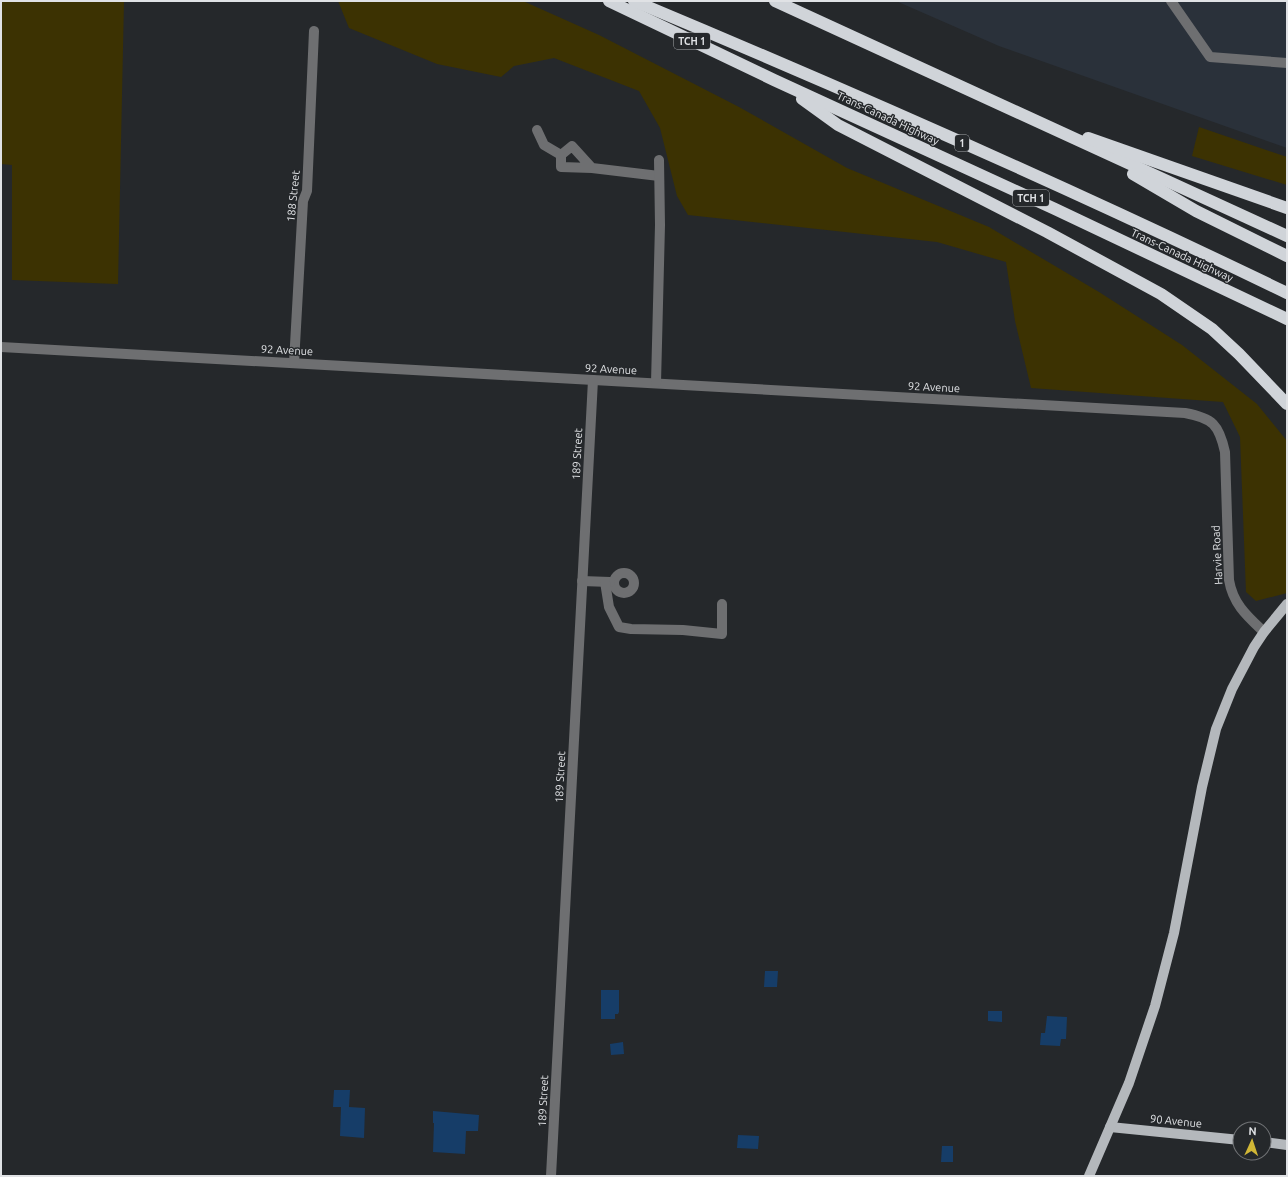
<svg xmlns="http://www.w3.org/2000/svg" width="1288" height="1177" viewBox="0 0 1288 1177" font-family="Ubuntu,sans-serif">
<rect width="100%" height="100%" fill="#25282b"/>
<path fill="#2a313a" d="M 896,1 L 1287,1 L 1287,148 L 999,46 Z"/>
<g fill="#3c3202">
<path d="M 1,1 L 124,1 L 118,284 L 12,280 L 12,165 L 1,164 Z"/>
<path d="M 338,1 L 523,1 L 599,35 L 739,107 L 847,168 L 989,227 L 1099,292 L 1182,345 L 1257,404 L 1287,441 L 1287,593 L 1256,601 L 1246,592 L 1240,437 L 1223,402 L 1031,388 L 1015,321 L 1006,262 L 937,242 L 688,215 L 677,196 L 660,128 L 639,91 L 554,58 L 514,66 L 501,77 L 437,64 L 349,28 Z"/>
<path d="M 1199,127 L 1287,157 L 1287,185 L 1192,156 Z"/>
</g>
<g fill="#163d68">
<path d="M 765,971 L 778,971 L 777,987 L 764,987 Z"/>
<path d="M 601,990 L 619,990 L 619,1012 L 618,1014 L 615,1014 L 615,1019 L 601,1019 Z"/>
<path d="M 988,1011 L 1002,1011 L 1002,1022 L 988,1021 Z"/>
<path d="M 1047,1016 L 1067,1017 L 1066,1039 L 1061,1039 L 1060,1046 L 1040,1045 L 1041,1033 L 1045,1033 Z"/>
<path d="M 623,1042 L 624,1054 L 611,1055 L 610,1044 Z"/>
<path d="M 334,1090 L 350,1090 L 349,1107 L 365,1108 L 364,1138 L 340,1136 L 341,1107 L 333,1107 Z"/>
<path d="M 433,1111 L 479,1115 L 478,1131 L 466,1131 L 465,1154 L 433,1152 L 434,1123 L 433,1123 Z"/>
<path d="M 738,1135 L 759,1136 L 758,1149 L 737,1148 Z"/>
<path d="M 942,1146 L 953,1146 L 953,1162 L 941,1162 Z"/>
</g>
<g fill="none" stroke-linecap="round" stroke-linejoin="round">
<g stroke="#6e6f71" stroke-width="10">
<path d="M 1171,1 L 1210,57 L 1287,63"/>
<path d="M 537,130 L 544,145 L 561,155"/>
<path d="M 592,168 L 561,167 L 561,155 L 572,146 L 592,168 L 659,176"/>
<path d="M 1,347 L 1185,413 C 1213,418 1219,425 1225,452 L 1229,580 C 1233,604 1247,616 1264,632"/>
<path d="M 294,363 L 303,201 L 307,191 L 314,31"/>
<path d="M 656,383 L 660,225 L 659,160"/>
<circle cx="624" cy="583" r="10"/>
<path d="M 582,581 L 610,582"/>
<path d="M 605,582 L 609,607 L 619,627 L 631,629 L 683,630 L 722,634 L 722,604"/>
<path d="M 551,1176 L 593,380"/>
</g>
<g stroke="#b4b8bc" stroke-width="10">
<path d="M 1110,1127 L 1240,1140"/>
<path d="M 1264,1142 L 1287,1145"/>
<path d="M 1089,1176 L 1129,1083 L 1155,1006 L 1174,933 L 1202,787 L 1216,729 L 1232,689 L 1254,647 L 1264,632 L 1287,604"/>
</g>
<g stroke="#d0d4d9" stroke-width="12">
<path d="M 609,1 L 774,80 L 1055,209 L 1287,319"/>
<path d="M 634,1 C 854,93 1072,189 1287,293"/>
<path d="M 775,1 L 1287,236"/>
<path d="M 802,99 L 838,125 L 1047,232 L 1161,294 L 1212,329 L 1239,354 L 1287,404"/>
<path d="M 1088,138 L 1287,208"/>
<path d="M 1133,174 L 1196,211 L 1287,256"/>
</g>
</g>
<g text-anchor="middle" stroke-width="3" stroke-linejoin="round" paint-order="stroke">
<g fill="#25282b" stroke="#a8aaad" stroke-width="1">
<rect x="674" y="33" width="36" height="16" rx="3"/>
<rect x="955" y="135" width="14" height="16" rx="3"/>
<rect x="1013" y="190" width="36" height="16" rx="3"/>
</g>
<g font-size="10" font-weight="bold" fill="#e0e2e5">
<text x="692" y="45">TCH 1</text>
<text x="962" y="147">1</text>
<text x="1031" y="202">TCH 1</text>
</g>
<g font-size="11" fill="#e0e2e5" stroke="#25282b">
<text transform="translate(888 118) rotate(25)" y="4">Trans-Canada Highway</text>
<text transform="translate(293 196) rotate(-84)" y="4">188 Street</text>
<text transform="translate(1182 255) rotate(25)" y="4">Trans-Canada Highway</text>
<text transform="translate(287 350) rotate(3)" y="4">92 Avenue</text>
<text transform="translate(611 369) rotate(3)" y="4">92 Avenue</text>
<text transform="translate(934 387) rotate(3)" y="4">92 Avenue</text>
<text transform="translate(577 454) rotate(-87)" y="4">189 Street</text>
<text transform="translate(1217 555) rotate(-93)" y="4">Harvie Road</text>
<text transform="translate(560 777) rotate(-87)" y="4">189 Street</text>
<text transform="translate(543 1101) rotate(-87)" y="4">189 Street</text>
<text transform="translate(1176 1121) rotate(6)" y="4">90 Avenue</text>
</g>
</g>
<rect width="1288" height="1177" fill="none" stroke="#e0e2e5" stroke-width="4"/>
<g transform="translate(1252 1141) rotate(3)"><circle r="19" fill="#25282b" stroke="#707275"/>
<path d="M0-3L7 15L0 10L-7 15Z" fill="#d1b736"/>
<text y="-6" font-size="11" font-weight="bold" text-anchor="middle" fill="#e0e2e5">N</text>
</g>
</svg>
